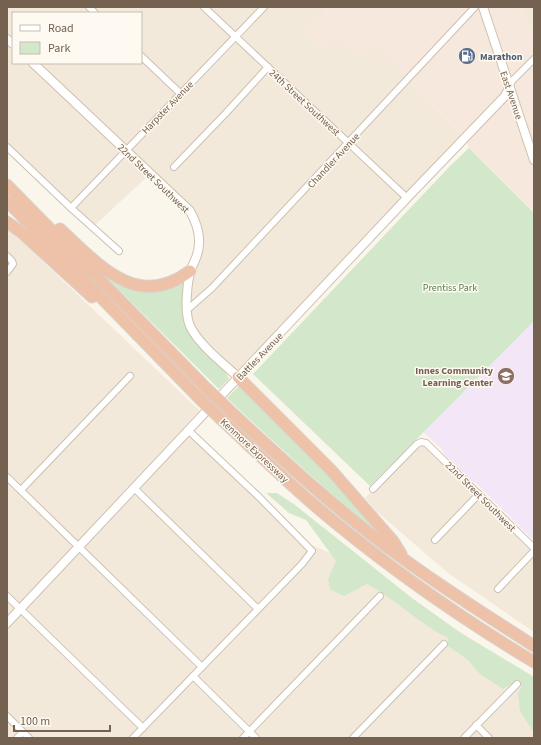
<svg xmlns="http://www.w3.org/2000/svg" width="541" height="745" viewBox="0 0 541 745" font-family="'Source Sans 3',sans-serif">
<rect width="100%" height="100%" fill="#fbf6eb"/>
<g fill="#f2e9da" fill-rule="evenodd">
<path d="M 7,7 L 330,7 L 304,34 L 377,44 L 408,79 L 465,138 L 238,377 L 194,332 L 187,297 L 196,260 L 195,220 L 150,174 L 93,227 L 7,147 ZM 13,13 L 141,13 L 141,63 L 13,63 Z"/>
<path d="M 527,7 L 534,7 L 534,29 L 521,14 Z"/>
<path d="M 7,229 L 14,234 L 203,414 L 188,429 L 304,542 L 350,561 L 522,678 L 517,684 L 534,693 L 534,738 L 7,738 Z"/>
<path d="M 421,442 L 534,548 L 534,632 L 448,573 L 376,511 L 365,498 Z"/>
</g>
<path fill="#f7e8dd" d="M 330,7 L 527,7 L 521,14 L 534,29 L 534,212 L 469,148 L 465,138 L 408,79 L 377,45 L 361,60 L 337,38 L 324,51 L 304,34 Z"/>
<path fill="#f3e7f7" d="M 534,320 L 534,541 L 477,484 L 471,481 L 444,454 L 442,449 L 423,432 Z"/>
<g fill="#d3e8ca">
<path d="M 469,148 L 534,213 L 534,321 L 370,486 L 253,374 L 451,165 Z"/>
<path d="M 109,275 C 114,278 119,283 124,286 C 144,297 167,292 186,280 L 182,305 L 185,325 L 194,339 L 226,373 L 229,379 L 219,389 L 106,277 Z"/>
<path d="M 239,386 L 246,390 L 319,462 L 385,538 C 329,494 278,446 227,398 Z"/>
<path d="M 266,493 L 277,493 L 295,505 L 412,598 L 461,633 L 534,677 L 534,733 L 520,711 L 518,693 L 522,686 L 516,681 L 503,689 L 480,674 L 468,660 L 448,646 L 448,638 C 419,624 396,599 367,584 L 344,596 L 330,589 L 328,579 L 336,561 L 306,520 L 289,513 Z"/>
</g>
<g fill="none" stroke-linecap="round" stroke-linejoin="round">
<defs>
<g id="street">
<path d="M 89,7 L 95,13"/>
<path d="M 204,7 L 407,198"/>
<path d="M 141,56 L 181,94"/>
<path d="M 509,88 L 512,81 L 534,59"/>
<path d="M 7,147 L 71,208 L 119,251"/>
<path d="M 174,167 L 226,113 L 268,67"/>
<path d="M 71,208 L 264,7"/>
<path d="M 7,256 L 12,261 L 13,264 L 7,272"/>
<path d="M 187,310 L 212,288 L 475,7"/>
<path d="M 7,477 L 202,667"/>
<path d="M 134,488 L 258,609"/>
<path d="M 373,489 L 417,444 L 421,442 L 426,443 L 534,548"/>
<path d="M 21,490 L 130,376"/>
<path d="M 435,540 L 479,494"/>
<path d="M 498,589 L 534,551"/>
<path d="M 7,596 L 143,728"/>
<path d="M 193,676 L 256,738"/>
<path d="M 7,716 L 29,738"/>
<path d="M 476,725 L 489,738"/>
<path d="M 17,738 L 23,732"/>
<path d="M 133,738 L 302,564 L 312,551 L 259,497 L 188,430"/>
<path d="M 243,738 L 380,596"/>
<path d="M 353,738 L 444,644"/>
<path d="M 464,738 L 517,684"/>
</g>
<g id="secondary">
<path d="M 483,7 L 534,160"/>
<path d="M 7,39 L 13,44"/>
<path d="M 33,63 L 190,211 C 199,227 203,243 195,260 C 194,264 191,268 190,271 C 187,286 184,312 190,326 C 199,345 223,363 238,377"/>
<path d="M 7,623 L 407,198 L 505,96 L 509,88"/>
</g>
<g id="highway">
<path d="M 7,185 L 207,389"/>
<path d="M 7,201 L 199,398"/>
<path d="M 7,222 L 21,232 L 92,297"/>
<path d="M 60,229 C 98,264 137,311 190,271"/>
<path d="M 238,377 L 331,470 L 393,541 L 401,554"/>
<path d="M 229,410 C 286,463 342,515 405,560 C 447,591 491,618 534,646"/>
<path d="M 222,420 C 252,448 282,477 313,504 C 382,563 456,615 534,662"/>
</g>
</defs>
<use href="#street" stroke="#ccc0b1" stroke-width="8"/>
<use href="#secondary" stroke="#cec1af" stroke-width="10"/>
<use href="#highway" stroke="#d8d3ce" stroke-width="13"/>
<use href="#street" stroke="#fff" stroke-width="6"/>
<use href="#secondary" stroke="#fff" stroke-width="8"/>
<use href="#highway" stroke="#eec2a8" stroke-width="11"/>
<defs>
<g id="highway-bridge">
<path d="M 207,389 L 229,410"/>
<path d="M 199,398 L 222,420"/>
</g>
</defs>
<use href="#highway-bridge" stroke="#d8d3ce" stroke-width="13" stroke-linecap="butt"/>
<use href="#highway-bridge" stroke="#eec2a8" stroke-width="11"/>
</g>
<defs>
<symbol id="fuel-disc" viewBox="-11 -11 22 22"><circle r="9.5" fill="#5c6f8a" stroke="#fefaf1"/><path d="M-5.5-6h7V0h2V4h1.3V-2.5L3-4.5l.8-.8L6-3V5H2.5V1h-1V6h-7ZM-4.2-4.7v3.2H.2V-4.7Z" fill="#fff"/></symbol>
<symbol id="school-disc" viewBox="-11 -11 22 22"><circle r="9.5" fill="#8d6e63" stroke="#fefaf1"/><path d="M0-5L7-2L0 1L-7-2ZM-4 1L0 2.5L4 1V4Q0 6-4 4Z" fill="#fff"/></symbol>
</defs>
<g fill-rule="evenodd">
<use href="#fuel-disc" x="457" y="46" width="20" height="20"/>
<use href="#school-disc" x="496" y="366" width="20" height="20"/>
</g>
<g text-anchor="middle" stroke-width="3" stroke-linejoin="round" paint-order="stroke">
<g font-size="10" font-weight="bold" fill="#4e5e75" stroke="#fefaf1" text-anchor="start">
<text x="480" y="60">Marathon</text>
</g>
<g font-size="10" fill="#746150" stroke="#fefaf1">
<text transform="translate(512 95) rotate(71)" y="4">East Avenue</text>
<text transform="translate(305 102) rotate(43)" y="4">24th Street Southwest</text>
<text transform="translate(167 107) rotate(-46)" y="4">Harpster Avenue</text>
<text transform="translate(333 160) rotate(-47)" y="4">Chandler Avenue</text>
<text transform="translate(154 178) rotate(44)" y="4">22nd Street Southwest</text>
<text transform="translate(259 356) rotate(-46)" y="4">Battles Avenue</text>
<text transform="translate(255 450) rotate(43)" y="4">Kenmore Expressway</text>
<text transform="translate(481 496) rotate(45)" y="4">22nd Street Southwest</text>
</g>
<g font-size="10" fill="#557e4c" stroke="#fefaf1">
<text x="450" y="291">Prentiss Park</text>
</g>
<g font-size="10" font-weight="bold" fill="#785e54" stroke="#fefaf1" text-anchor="end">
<text x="493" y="374">Innes Community<tspan x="493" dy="12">Learning Center</tspan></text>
</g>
</g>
<rect width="541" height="745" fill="none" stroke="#746150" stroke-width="16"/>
<rect x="12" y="12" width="130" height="52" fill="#fefaf1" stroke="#c7bdb1"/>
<rect x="20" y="25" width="20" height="6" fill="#ffffff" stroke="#c7bdb1"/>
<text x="48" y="32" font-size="12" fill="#746150">Road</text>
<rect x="20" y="42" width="20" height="12" fill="#d3e8ca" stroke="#c7bdb1"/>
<text x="48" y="52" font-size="12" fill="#746150">Park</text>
<path d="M14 725v6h96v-6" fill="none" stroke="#746150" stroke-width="2"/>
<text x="20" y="725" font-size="12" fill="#746150" stroke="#fefaf1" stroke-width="3" paint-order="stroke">100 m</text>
</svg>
